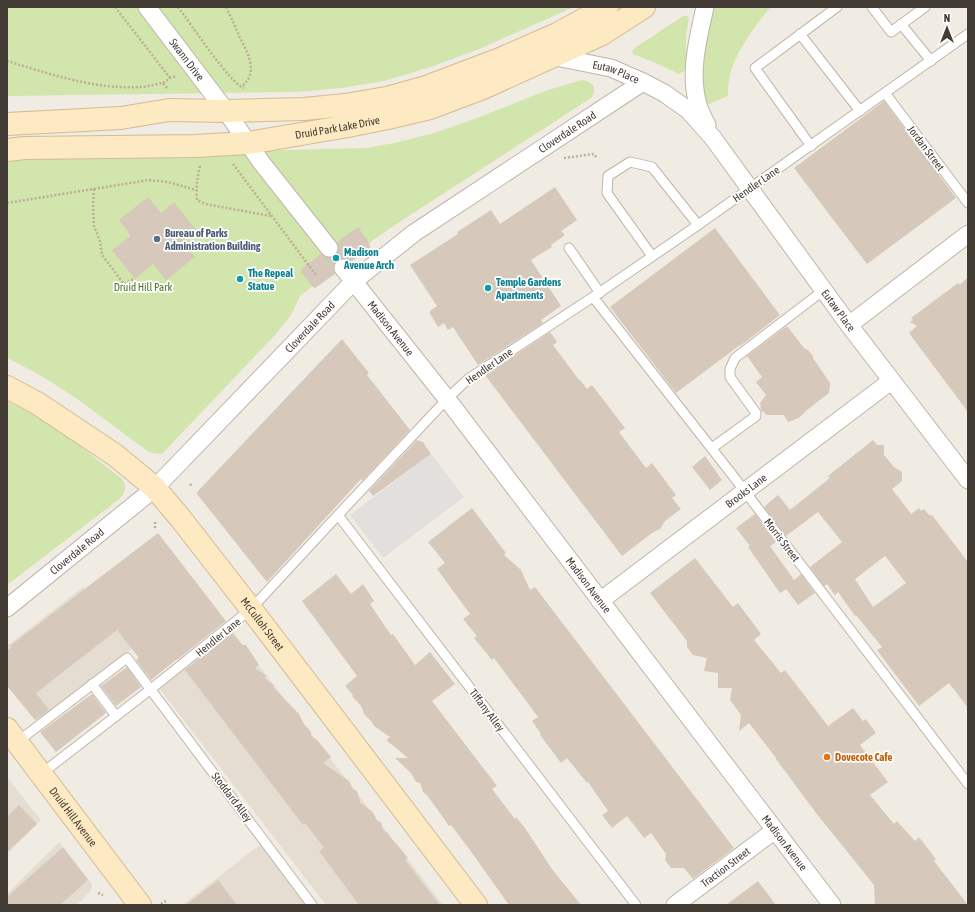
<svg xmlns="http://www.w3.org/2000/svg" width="975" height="912" viewBox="0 0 975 912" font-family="'Asap Condensed',sans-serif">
<rect width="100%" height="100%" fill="#f1ece3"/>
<g fill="#e5ddd2">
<path d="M 83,587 L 132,649 L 38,722 L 7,682 L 7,646 Z"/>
<path d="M 233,632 L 443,905 L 326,905 L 159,688 Z"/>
<path d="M 7,777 L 41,820 L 7,854 Z"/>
<path d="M 59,842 L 92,884 L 91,891 L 77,905 L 7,905 L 7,894 Z"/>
<path d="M 261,844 L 309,905 L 182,905 Z"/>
</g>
<g fill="#d1e5ac">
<path d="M 7,7 L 574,7 L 479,49 L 431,67 L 384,81 L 342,88 L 296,92 L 7,96 Z"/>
<path d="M 713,7 L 771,7 C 756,23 732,58 729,80 C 728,85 728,91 728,96 L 706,105 L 702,76 L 704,40 Z"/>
<path d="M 683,16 L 688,16 L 689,18 L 686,35 L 686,67 L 684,71 L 679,74 L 658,64 L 633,54 L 632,51 L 635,48 Z"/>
<path d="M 582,80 C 593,82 598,88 591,98 L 404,219 L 369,243 L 300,296 L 291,315 L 275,335 L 162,454 L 150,453 L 76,398 L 40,375 L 7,358 L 7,161 L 46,159 L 159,158 L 285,150 L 366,148 L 394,143 L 434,133 L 477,118 L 548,90 Z"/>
<path d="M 7,401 L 34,415 L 75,442 L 122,479 C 128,488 125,493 118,500 L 7,585 Z"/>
</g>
<path fill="#e2dfdc" d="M 431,454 L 464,497 L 383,558 L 350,515 Z"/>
<g fill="#d6c9bc" fill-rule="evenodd">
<path d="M 884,101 L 956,198 L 867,264 L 794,168 Z"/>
<path d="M 555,187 L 577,220 L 561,231 L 565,235 L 551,245 L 552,247 L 531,260 L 561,306 L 541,320 L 543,323 L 478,365 L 453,327 L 448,330 L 444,323 L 438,327 L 429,312 L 437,306 L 410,265 L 458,234 L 457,232 L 491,210 L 500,224 Z"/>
<path d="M 148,197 L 161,213 L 174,202 L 197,231 L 183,241 L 195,257 L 166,280 L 153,264 L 135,279 L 112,250 L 131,236 L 119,220 Z"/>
<path d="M 358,227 L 370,244 L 369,245 L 371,247 L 351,262 L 346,259 L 342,258 L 337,260 L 334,265 L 333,269 L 335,274 L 315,288 L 313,287 L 301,272 L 302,271 L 301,269 L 321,254 L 326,257 L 331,258 L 335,256 L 338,251 L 339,246 L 337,242 Z"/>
<path d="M 715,228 L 780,315 L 740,346 L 740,345 L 676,393 L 610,307 Z"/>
<path d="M 968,277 L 968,412 L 909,333 L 917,326 L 910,322 L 913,320 L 911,318 L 958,283 L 960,285 Z"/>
<path d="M 787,326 L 804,348 L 808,350 L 813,356 L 813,358 L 830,383 L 829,393 L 807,410 L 799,418 L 788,422 L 784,415 L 767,415 L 761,410 L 760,403 L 766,395 L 756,382 L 762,377 L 747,356 Z"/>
<path d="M 550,332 L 557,342 L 553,345 L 579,380 L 580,380 L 587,389 L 592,385 L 625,428 L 619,432 L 646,468 L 652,463 L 676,495 L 672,498 L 681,509 L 665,521 L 660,529 L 652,533 L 622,556 L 485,375 Z"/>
<path d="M 342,339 L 369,373 L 367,375 L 410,430 L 362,481 L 361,479 L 267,582 L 197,494 L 197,492 Z"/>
<path d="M 417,440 L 423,442 L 431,454 L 373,496 L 369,491 Z"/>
<path d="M 873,440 L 877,445 L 884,445 L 884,455 L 894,467 L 902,472 L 902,481 L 892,489 L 911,514 L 919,508 L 921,511 L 924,509 L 929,515 L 929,514 L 931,516 L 932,515 L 968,562 L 968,708 L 949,683 L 919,706 L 877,650 L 882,647 L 856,615 L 855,616 L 838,592 L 835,595 L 827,584 L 824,586 L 810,567 L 842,542 L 818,512 L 786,536 L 764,507 L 778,495 L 790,510 L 830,478 L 828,476 ZM 885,556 L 906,583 L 873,607 L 855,579 Z"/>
<path d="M 705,456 L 722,480 L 710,490 L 692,467 Z"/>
<path d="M 472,508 L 506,553 L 504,555 L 521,570 L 530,590 L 535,587 L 734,848 L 693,879 L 684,868 L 671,868 L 665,860 L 666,854 L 651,833 L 644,838 L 627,816 L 612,828 L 602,815 L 608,811 L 588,782 L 587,783 L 567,758 L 561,763 L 540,735 L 541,734 L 532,721 L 538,717 L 494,658 L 492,660 L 474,638 L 477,636 L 463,619 L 470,614 L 437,569 L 445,563 L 428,542 Z"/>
<path d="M 755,514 L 776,542 L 770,546 L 794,580 L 801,574 L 815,593 L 798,605 L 786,589 L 780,593 L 748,547 L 750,546 L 736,528 Z"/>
<path d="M 158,533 L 226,621 L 177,660 L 177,659 L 151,680 L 136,660 L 139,658 L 117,630 L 36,693 L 49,710 L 35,720 L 7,686 L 7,651 L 12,647 L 10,646 Z"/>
<path d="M 695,558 L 733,607 L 738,603 L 761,634 L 754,640 L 781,673 L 785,670 L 828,726 L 853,708 L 863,721 L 866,719 L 876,733 L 860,745 L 888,782 L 870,795 L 894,824 L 897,821 L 915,841 L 919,837 L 936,859 L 934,861 L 968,905 L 875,905 L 874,885 L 816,813 L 776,759 L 776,758 L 749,723 L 739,731 L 741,715 L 730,700 L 732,688 L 718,688 L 718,673 L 704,671 L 707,658 L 693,655 L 687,647 L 687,641 L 650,593 Z"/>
<path d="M 336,574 L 351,594 L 363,584 L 374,601 L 370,604 L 391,635 L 393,634 L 415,665 L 430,652 L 455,684 L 432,701 L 497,786 L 492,789 L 515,819 L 516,817 L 525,828 L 552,869 L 581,905 L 509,905 L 472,853 L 451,825 L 449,826 L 427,795 L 423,792 L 420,783 L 416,782 L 411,773 L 395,758 L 408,758 L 386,740 L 390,737 L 374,726 L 371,721 L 364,714 L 361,706 L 352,696 L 353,695 L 345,686 L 357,676 L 302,601 Z"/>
<path d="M 232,632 L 242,645 L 246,645 L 259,665 L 255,668 L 267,676 L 264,678 L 275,686 L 273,687 L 299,714 L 304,724 L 311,732 L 311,736 L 317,740 L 331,757 L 323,763 L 349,781 L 353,789 L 357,791 L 360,801 L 359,802 L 373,812 L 377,821 L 381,822 L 383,830 L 388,833 L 390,837 L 400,848 L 408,858 L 405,860 L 440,905 L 359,905 L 319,851 L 324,848 L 305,823 L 303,825 L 185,670 Z"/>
<path d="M 127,667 L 141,687 L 116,706 L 101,686 Z"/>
<path d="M 92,694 L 106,713 L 56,752 L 40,732 Z"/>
<path d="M 19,805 L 37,824 L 7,852 L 7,817 Z"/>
<path d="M 63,847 L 88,880 L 60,905 L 7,905 L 7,897 Z"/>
<path d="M 218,880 L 237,905 L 186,905 Z"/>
<path d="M 758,881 L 776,905 L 726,905 Z"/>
</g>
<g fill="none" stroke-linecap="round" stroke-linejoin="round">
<path stroke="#cec9c0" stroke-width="17" stroke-dasharray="17 8" stroke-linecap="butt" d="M 329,248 L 343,268"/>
<defs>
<g id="lane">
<path d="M 872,7 L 891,32 L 925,7"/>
<path d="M 901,24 L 931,61"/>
<path d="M 800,34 L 860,111"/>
<path d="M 885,93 L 968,203"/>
<path d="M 811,146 L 755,68 L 837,7"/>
<path d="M 569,248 L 600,293"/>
<path d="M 652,256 L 607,193 L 608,176 L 630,162 L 652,167 L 698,225"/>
<path d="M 593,297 L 734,477 L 968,784"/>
<path d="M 712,448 L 756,416 L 756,413 L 730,377 L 730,369 L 735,358 L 824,290"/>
<path d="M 338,515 L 636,905"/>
<path d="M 92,684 L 116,716"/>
<path d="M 17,742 L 127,658 L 312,905"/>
<path d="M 41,774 L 151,689 L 251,609 L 338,515 L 447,399 L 468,379 L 593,297 L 698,225 L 968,34"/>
</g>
<g id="street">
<path id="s1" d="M 147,7 L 226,111 L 261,162 L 329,248"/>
<path d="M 705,7 C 698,39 688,75 699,108 C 701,114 704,119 707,125"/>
<path id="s2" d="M 551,56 L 611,68 L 643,82 L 664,93 L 688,110 L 713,138 L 849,325 L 968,480"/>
<path id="s3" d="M 343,268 L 447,399 L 832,905"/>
<path d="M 849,325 L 968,234"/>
<path id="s4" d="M 600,601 L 891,381"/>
<path id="s5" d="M 7,608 L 155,488 L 354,281 L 414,233 L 643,82"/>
<path id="s6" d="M 675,905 L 775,830"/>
</g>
<g id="secondary">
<path d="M 7,124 L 121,118 L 169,110 L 226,111 L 304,109 L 345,105 L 386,98 L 426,87 L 500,59 L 557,34 L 607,7"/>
<path id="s7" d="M 7,150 L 25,148 L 195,146 L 248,143 L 348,126 L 388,118 L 430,108 L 483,88 L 602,34 L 644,7"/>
<path id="s8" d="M 7,387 L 37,403 L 115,455 L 155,488 L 181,519 L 251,609 L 476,905"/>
<path id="s9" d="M 7,729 L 140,905"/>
</g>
</defs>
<use href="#lane" stroke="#bfb5a9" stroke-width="11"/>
<use href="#street" stroke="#bfb5a9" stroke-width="19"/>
<use href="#secondary" stroke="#d1bb94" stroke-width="24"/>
<g stroke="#bead98" stroke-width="2.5" stroke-dasharray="2 2" stroke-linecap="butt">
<path d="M 115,7 L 170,78"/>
<path d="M 178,7 C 189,21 231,85 244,88"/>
<path d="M 226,7 C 231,17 235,26 239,36 C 247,51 260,73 241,87"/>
<path d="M 7,61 C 47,73 96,90 139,87 C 147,87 155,84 163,83 L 168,89"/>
<path d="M 163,83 L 170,78 L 177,76"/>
<path d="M 564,158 L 594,154 L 597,158"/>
<path d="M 233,164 L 316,275"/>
<path d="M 200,166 C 197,178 196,188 197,200 L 205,204 L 271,216"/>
<path d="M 94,189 L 93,206 L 94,226 L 100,241 L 102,255 L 124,284 L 134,279"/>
<path d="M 7,203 L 149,180 L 168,182 L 196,190"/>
<path d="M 190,484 L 192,487"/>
<path d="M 155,522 L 155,530"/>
<path d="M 98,893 L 103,895"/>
<path d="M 161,904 L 166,901"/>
</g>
<use href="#lane" stroke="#fff" stroke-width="9"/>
<use href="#street" stroke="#fff" stroke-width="17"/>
<use href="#secondary" stroke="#fde9c2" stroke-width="22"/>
</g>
<circle fill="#5c6f8a" stroke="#fff" stroke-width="1.5" cx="157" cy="239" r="4"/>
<g fill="#0f9aa8" stroke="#fff" stroke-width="1.5">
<circle cx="336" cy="258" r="4"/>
<circle cx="240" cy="279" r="4"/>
<circle cx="488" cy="288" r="4"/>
</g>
<circle fill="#e8710a" stroke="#fff" stroke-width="1.5" cx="827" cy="757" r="4"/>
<g text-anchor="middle" stroke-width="3.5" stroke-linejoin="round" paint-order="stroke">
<g font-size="11" fill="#433c34" stroke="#fff">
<text dy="4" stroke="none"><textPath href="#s1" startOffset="66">Swann Drive</textPath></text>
<text dy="4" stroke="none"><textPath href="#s2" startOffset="67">Eutaw Place</textPath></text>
<text dy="4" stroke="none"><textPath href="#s7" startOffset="332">Druid Park Lake Drive</textPath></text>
<text dy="4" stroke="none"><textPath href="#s5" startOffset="738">Cloverdale Road</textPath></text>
<text transform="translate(926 148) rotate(53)" y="4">Jordan Street</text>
<text transform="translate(756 184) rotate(-35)" y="4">Hendler Lane</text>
<text dy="4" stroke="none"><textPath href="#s2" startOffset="400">Eutaw Place</textPath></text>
<text dy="4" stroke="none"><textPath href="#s5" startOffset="414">Cloverdale Road</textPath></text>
<text dy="4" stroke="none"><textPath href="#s3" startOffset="77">Madison Avenue</textPath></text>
<text transform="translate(489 366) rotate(-35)" y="4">Hendler Lane</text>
<text dy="4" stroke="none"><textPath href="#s4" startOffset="183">Brooks Lane</textPath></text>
<text transform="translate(782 540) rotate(53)" y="4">Morris Street</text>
<text dy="4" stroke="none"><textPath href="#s5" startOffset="90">Cloverdale Road</textPath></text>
<text dy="4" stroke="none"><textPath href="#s3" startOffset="401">Madison Avenue</textPath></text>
<text dy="4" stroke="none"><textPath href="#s8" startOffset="353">McCulloh Street</textPath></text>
<text transform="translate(218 637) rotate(-39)" y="4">Hendler Lane</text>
<text transform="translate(487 710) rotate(53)" y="4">Tiffany Alley</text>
<text transform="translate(232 797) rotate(53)" y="4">Stoddard Alley</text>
<text dy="4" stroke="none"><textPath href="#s9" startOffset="110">Druid Hill Avenue</textPath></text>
<text dy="4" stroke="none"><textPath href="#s3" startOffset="725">Madison Avenue</textPath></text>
<text dy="4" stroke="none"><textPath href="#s6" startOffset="63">Traction Street</textPath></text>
</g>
<g font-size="11" font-weight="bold" fill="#4e5e75" stroke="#fff" text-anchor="start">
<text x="165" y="237">Bureau of Parks<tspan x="165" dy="13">Administration Building</tspan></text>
</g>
<g font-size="11" font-weight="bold" fill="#0d838f" stroke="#fff" text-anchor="start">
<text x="344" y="256">Madison<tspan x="344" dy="13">Avenue Arch</tspan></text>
<text x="248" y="277">The Repeal<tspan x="248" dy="13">Statue</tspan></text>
<text x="496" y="286">Temple Gardens<tspan x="496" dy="13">Apartments</tspan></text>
</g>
<g font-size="11" fill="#4c7329" stroke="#fff">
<text x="143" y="291">Druid Hill Park</text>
</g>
<g font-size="11" font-weight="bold" fill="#c56008" stroke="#fff" text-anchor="start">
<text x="835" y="761">Dovecote Cafe</text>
</g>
</g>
<rect width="975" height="912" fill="none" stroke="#433c34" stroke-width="16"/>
<g transform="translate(947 28)" stroke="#ffffff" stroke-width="3" paint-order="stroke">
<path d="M0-3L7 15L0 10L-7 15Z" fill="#433c34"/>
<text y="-6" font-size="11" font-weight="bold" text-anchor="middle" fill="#433c34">N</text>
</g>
</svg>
